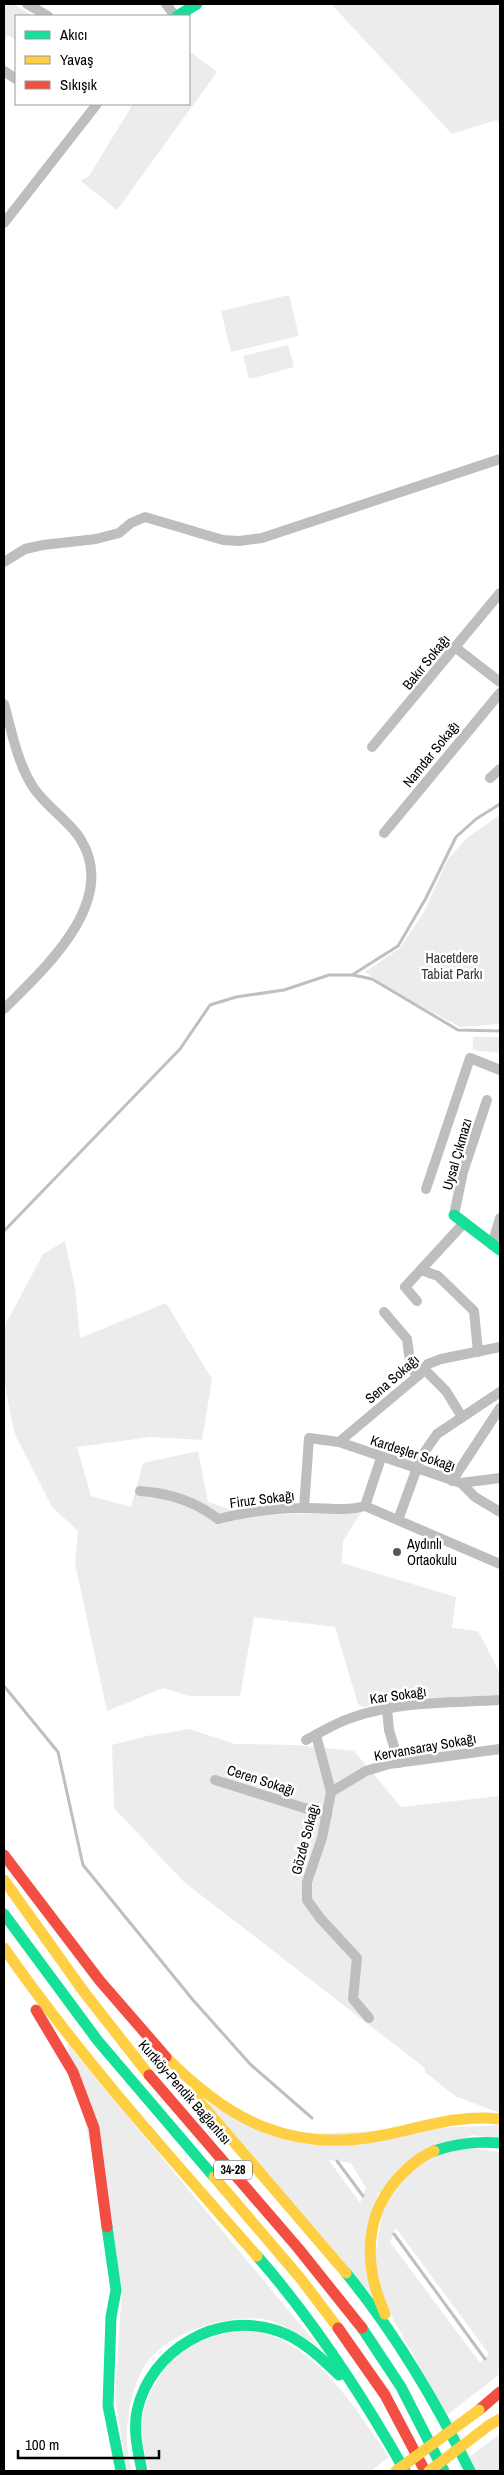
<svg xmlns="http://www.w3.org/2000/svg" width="504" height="2475" viewBox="0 0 504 2475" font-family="'Archivo Narrow',sans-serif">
<rect width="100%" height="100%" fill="#fff"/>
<g fill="#ececec" fill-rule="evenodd">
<path d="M 4,4 L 13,4 L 33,16 L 16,16 L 16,40 L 8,35 L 4,42 Z"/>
<path d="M 331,4 L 500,4 L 500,126 L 496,120 L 452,134 Z"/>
<path d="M 192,53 L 217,72 L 117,210 L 81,181 L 89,176 L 133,104 L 189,104 L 189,56 Z"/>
<path d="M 289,295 L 299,336 L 231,352 L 221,311 Z"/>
<path d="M 288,345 L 294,367 L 249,379 L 243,356 Z"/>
<path d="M 500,815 L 500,1024 L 460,1027 L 397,993 L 365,972 L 400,948 L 424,912 L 448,859 L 467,838 Z"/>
<path d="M 473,1037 L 500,1037 L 500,1053 L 473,1050 Z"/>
<path d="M 65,1241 L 75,1288 L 80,1338 L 166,1303 L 212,1379 L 202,1440 L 151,1437 L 77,1447 L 91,1496 L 131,1507 L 143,1463 L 198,1451 L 208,1502 L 249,1516 L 362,1511 L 343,1541 L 342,1563 L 456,1597 L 452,1628 L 478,1631 L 500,1673 L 500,1695 L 390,1703 L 363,1707 L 358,1704 L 335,1627 L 254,1617 L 240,1696 L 190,1696 L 163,1688 L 107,1711 L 75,1563 L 78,1531 L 52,1507 L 14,1432 L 4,1380 L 4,1327 L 43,1254 Z"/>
<path d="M 189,1729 L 235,1744 L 297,1745 L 354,1751 L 401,1807 L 500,1796 L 500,2113 L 455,2096 L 425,2072 L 425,2068 L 184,1882 L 114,1808 L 112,1745 L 147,1736 Z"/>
<path d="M 67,2043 L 318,2346 C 301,2336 282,2322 263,2319 C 226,2314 164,2333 144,2367 C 127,2397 122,2440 132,2471 L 127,2471 L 115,2398 L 122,2286 Z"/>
<path d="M 206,2102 L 272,2136 L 500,2125 L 500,2139 L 471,2135 L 377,2194 L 373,2297 ZM 329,2160 L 351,2163 L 366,2188 L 360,2203 Z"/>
<path d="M 465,2147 L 500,2152 L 500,2374 L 447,2415 L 384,2303 L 374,2265 L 383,2208 L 406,2174 L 439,2155 ZM 396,2228 L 489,2354 L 480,2363 L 390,2242 Z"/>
<path d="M 236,2331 C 246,2332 258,2331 267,2334 C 325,2355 356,2410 389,2457 L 371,2471 L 150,2471 C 145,2456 140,2435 142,2418 C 146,2394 166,2363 185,2347 C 195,2340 224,2335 236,2331 Z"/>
<path d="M 500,2434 L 500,2471 L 476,2471 L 469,2457 Z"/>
</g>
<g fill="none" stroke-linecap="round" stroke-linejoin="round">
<g stroke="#bfbfbf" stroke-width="3">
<path d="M 353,975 L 372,979 L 458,1030 L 500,1031"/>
<path d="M 4,1231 L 180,1049 L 210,1005 L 236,997 L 284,990 L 329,975 L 352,975 L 398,946 L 426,898 L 456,837 L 476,819 L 500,804"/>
<path d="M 4,1686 L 58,1752 L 83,1865 L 193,2000 L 251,2065 L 312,2118"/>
<path d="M 337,2161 L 363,2196"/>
<path d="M 394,2234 L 485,2359"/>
</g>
<g stroke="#bebebe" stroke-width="10">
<path d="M 27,4 L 48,16"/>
<path d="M 166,4 L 175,16"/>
<path d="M 4,71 L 16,79"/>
<path d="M 4,223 L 97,104"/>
<path d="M 4,562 L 25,549 L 43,545 L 96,539 L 119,533 L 131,523 L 145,517 L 223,540 L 239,541 L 262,538 L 500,459"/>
<path d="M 456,648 L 500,682"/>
<path d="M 4,704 C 12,732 17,762 33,787 C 46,807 70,821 81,840 C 119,902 44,969 4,1009"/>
<path d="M 372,747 L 500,593"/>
<path d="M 490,778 L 500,769"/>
<path d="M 384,833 L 500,693"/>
<path d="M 426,1189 L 470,1058 L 500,1070"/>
<path d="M 454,1215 L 463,1172 L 487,1100"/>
<path d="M 492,1245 L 500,1218"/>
<path d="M 421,1270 L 438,1276 L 474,1311 L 478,1352"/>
<path d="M 417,1301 L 405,1287 L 464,1223"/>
<path d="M 384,1312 L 407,1339 L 411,1369 L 419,1375"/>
<path d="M 424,1369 L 446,1391 L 462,1417"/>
<path d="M 339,1442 L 419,1375 L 428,1364 L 441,1359 L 500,1347"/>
<path d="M 452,1481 L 500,1408"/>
<path d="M 461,1483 L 500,1478"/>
<path d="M 140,1491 C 168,1493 195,1501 218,1519 C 246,1512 274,1508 303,1508 C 324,1507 344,1512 365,1506"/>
<path d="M 365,1506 L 500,1564"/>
<path d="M 365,1506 L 381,1458"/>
<path d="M 304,1508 L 309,1438 L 339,1442 L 461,1483 L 475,1497 L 500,1512"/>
<path d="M 398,1520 L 421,1457 L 437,1434 L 500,1392"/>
<path d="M 387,1709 L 389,1730 L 399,1763"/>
<path d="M 316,1735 L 331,1792 L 322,1838 L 307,1882 L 307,1900 L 320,1918 L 357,1958 L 353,1999 L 369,2018"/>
<path d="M 306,1740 C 320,1733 335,1723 351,1718 C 397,1701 451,1703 500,1700"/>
<path d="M 215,1780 L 327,1815"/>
<path d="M 331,1792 L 366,1771 L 389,1764 L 500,1749"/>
</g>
<g stroke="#16e098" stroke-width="11">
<path d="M 177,16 L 197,4"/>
<path d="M 454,1215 L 500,1250"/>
<path d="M 4,1914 L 98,2041 L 214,2177"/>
<path d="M 434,2151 C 457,2143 476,2141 500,2143"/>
<path d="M 107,2227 L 116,2290 L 111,2317 L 108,2406 L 121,2471"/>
<path d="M 257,2256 C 314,2321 362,2395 405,2471"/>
<path d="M 346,2273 C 396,2334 435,2400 470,2471"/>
<path d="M 362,2328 L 401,2387 L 444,2471"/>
<path d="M 142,2471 C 138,2451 133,2431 137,2411 C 150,2350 218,2310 278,2331 C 302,2339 321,2358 339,2375"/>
</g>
<g stroke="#ffcf43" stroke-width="11">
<path d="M 4,1880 L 84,1992 L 149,2075"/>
<path d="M 4,1948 C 80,2057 169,2156 257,2256"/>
<path d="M 166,2057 C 229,2121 292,2154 384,2135 C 423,2127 460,2114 500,2119"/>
<path d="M 191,2092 L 346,2273"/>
<path d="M 214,2177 L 301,2279 L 338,2328"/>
<path d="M 385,2314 C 363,2265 363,2212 403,2173 C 412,2164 423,2155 434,2151"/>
<path d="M 488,2426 L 500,2419"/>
</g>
<g stroke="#f24e42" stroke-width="11">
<path d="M 4,1855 L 100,1981 L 166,2057"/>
<path d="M 36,2010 L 73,2072 L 94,2128 L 107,2227"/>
<path d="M 149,2075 L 298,2248 L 362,2328"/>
<path d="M 338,2328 L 385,2395 L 425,2471"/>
<path d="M 479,2410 L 500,2392"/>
</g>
<g stroke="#ffcf43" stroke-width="11">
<path d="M 396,2471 L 479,2410"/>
<path d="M 429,2471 L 488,2426"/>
</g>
</g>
<circle fill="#595959" stroke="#fff" stroke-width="2" cx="397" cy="1552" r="5"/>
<g text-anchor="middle" stroke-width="5" stroke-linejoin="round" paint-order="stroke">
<rect fill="#fff" stroke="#4c4c4c" stroke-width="1" x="214" y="2160.5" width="38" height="19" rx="4"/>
<g font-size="12" font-weight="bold" fill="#000">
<text x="233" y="2174">34-28</text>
</g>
<g font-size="14" fill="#000" stroke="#fff">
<text transform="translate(426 662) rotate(-51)" y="5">Bakır Sokağı</text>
<text transform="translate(431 754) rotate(-51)" y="5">Namdar Sokağı</text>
<text transform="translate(457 1154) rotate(-74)" y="5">Uysal Çıkmazı</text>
<text transform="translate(392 1379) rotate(-41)" y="5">Sena Sokağı</text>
<text transform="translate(413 1453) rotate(18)" y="5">Kardeşler Sokağı</text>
<text transform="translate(262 1499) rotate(-7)" y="5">Firuz Sokağı</text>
<text transform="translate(398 1695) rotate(-8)" y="5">Kar Sokağı</text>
<text transform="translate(425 1747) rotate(-10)" y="5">Kervansaray Sokağı</text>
<text transform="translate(261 1780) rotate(18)" y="5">Ceren Sokağı</text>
<text transform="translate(305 1839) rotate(-75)" y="5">Gözde Sokağı</text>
<text transform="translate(185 2092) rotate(49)" y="5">Kurtköy-Pendik Bağlantısı</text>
</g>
<g font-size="14" fill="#333" stroke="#fff">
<text x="452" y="963">Hacetdere<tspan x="452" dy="16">Tabiat Parkı</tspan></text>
</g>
<g font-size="14" fill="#000" stroke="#fff" text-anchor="start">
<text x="407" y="1549">Aydınlı<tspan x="407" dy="16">Ortaokulu</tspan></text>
</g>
</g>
<rect width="504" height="2475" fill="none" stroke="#000000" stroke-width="10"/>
<rect x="15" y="15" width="175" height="90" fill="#ffffff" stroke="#999999"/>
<rect x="25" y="31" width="25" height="8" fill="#16e098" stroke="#999999"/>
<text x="60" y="40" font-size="15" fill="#000000">Akıcı</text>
<rect x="25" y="56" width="25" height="8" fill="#ffcf43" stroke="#999999"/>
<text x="60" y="65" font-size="15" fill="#000000">Yavaş</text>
<rect x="25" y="81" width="25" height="8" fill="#f24e42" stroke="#999999"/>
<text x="60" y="90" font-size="15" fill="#000000">Sıkışık</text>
<path d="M18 2450v8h141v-8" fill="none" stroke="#000000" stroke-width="2.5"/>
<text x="25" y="2450" font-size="15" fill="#000000" stroke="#ffffff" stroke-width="4" paint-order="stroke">100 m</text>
</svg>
